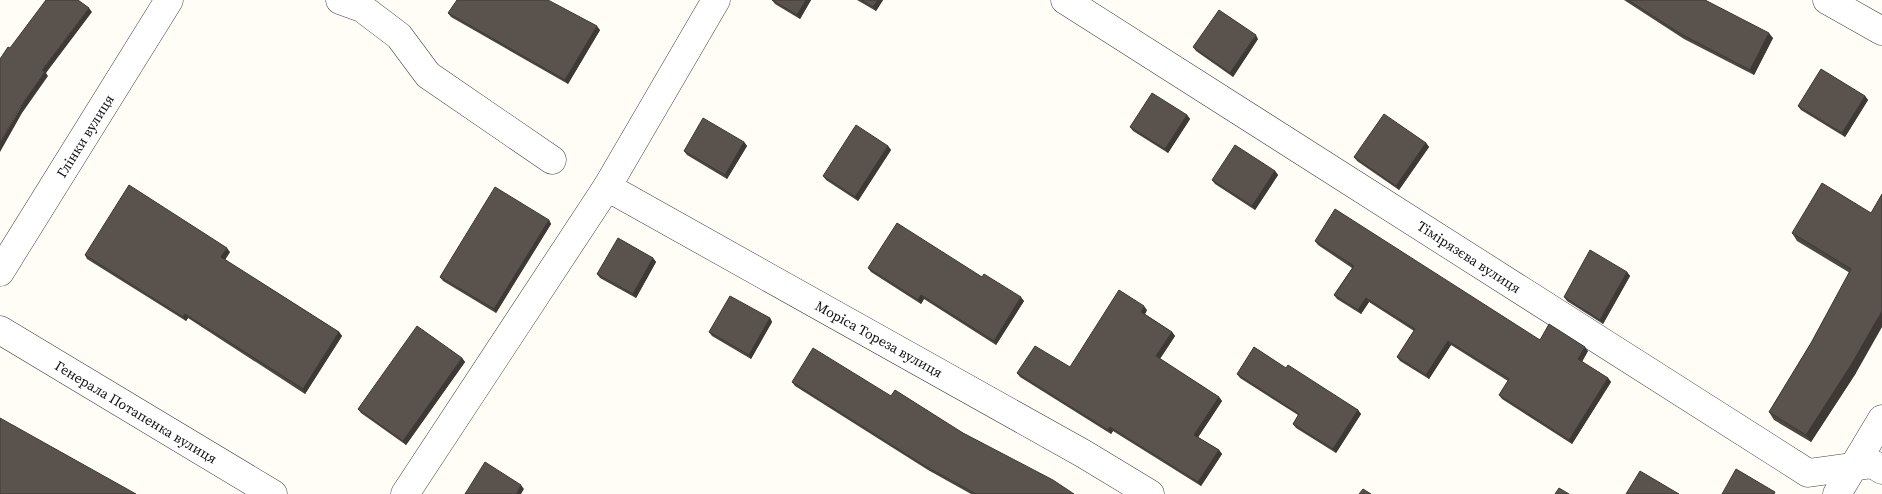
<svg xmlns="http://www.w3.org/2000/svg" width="1882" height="494" viewBox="0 0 1882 494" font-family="'Source Serif 4',serif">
<rect width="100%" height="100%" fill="#fffdf5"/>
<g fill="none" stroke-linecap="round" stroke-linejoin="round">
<defs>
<g id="minor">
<path d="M 340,0 L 362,8 L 399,36 L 428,75 L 552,160"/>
<path d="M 1065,0 L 1808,473 L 1873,464 L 1882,470"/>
<path d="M 1827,0 L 1882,31"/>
<path d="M 607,187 L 1084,454 L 1150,494"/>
<path d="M 0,272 L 169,0"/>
<path d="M 0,330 L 273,494"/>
<path d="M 405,494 L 607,187 L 716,0"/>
<path d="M 1837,494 L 1882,419"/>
</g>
</defs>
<use href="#minor" stroke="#444" stroke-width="29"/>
<use href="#minor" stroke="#fff" stroke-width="28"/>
</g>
<g fill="#4d4742">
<path d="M 772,0 L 811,0 L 800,19 L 775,4 Z"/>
<path d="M 857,0 L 883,0 L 876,11 Z"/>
<path d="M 1624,0 L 1705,0 L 1773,38 L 1754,75 L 1684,39 Z"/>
<path d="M 448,13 L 600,30 L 568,84 L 451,17 Z"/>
<path d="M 1258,39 L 1233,77 L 1196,51 L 1193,47 Z"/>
<path d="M 1865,96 L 1868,100 L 1845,137 L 1801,110 L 1798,106 Z"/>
<path d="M 1187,115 L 1190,119 L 1168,153 L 1133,131 L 1130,127 Z"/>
<path d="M 744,142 L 747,146 L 727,179 L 687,155 L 684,151 Z"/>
<path d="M 1426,143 L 1429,147 L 1399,190 L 1357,161 L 1354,157 Z"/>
<path d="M 888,146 L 891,150 L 858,201 L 826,180 L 823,176 Z"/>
<path d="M 1275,171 L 1278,175 L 1255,210 L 1215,184 L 1212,180 Z"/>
<path d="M 1871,213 L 1856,373 L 1811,442 L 1774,420 L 1769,412 L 1811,343 L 1850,273 L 1797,241 L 1792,233 Z"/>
<path d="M 549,220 L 551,224 L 496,313 L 443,281 L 440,277 Z"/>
<path d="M 1315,241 L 1540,340 L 1588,351 L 1582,362 L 1608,378 L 1611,382 L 1572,444 L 1502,399 L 1499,395 L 1508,381 L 1451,345 L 1429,379 L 1400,361 L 1397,357 L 1414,331 L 1369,302 L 1361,314 L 1337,299 L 1334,295 L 1352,268 L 1318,245 Z"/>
<path d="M 230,252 L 225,260 L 339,332 L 342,336 L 305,394 L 188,318 L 186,321 L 87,259 L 85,255 Z"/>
<path d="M 653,258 L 656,262 L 636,298 L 600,278 L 597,274 Z"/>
<path d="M 868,268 L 982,277 L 1024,301 L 996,345 L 924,299 L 921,304 L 871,272 Z"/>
<path d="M 1627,272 L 1630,276 L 1603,324 L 1567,301 L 1564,297 Z"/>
<path d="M 1147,310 L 1145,314 L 1172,332 L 1175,336 L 1160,359 L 1219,397 L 1222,401 L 1198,437 L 1219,450 L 1222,454 L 1201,486 L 1113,431 L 1111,434 L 1020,377 L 1017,373 L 1070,367 Z"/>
<path d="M 770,318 L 772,322 L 751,359 L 712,336 L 709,332 Z"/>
<path d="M 462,358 L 465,362 L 406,445 L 361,413 L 358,409 Z"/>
<path d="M 1286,368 L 1358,410 L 1361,414 L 1336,453 L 1296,428 L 1293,424 L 1298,415 L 1240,378 L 1237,374 Z"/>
<path d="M 792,382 L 891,396 L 963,433 L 1074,494 L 971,494 L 928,470 L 795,386 Z"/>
</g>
<g fill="#3f3936">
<path d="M 806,0 L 811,0 L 800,19 L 797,15 Z"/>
<path d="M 878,0 L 883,0 L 876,11 L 873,7 Z"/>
<path d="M 89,8 L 92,12 L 46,73 L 48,76 L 22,113 L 0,152 L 0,143 L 42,70 Z"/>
<path d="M 597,26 L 600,30 L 568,84 L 565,80 Z"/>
<path d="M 1769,33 L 1773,38 L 1754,75 L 1750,70 Z"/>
<path d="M 1256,35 L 1258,39 L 1233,77 L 1230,73 Z"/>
<path d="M 1865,96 L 1868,100 L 1845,137 L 1842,133 Z"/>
<path d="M 1187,115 L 1190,119 L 1168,153 L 1165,149 Z"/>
<path d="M 744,142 L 747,146 L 727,179 L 725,175 Z"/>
<path d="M 1426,143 L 1429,147 L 1399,190 L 1396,186 Z"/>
<path d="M 888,146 L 891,150 L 858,201 L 855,197 Z"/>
<path d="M 1275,171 L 1278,175 L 1255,210 L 1252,206 Z"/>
<path d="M 549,220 L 551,224 L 496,313 L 494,309 Z"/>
<path d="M 227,248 L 230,252 L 224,261 L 221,257 Z"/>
<path d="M 653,258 L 656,262 L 636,298 L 633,294 Z"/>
<path d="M 1627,272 L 1630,276 L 1603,324 L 1600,320 Z"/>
<path d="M 921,295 L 924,299 L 921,304 L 918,300 Z"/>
<path d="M 1021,297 L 1024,301 L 996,345 L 994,341 Z"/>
<path d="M 1366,298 L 1369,302 L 1361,314 L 1358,310 Z"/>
<path d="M 1144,306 L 1147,310 L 1144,316 L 1141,312 Z"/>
<path d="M 1882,311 L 1882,327 L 1856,373 L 1811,442 L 1806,435 Z"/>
<path d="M 185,314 L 188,318 L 186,321 L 183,317 Z"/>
<path d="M 770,318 L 772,322 L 751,359 L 749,355 Z"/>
<path d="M 339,332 L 342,336 L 305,394 L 303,389 Z"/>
<path d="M 1172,332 L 1175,336 L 1159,360 L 1156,356 Z"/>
<path d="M 1448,341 L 1451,345 L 1429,379 L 1426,375 Z"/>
<path d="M 1585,347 L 1588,351 L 1581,363 L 1578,359 Z"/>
<path d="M 462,358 L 465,362 L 406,445 L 403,441 Z"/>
<path d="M 1608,378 L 1611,382 L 1572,444 L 1569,440 Z"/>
<path d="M 1219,397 L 1222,401 L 1197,439 L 1194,435 Z"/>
<path d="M 1358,410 L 1361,414 L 1336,453 L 1333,449 Z"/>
<path d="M 1110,427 L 1113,431 L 1111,434 L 1108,430 Z"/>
<path d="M 1219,450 L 1222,454 L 1201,486 L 1198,482 Z"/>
<path d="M 521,485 L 524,489 L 521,494 L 516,494 Z"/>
</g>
<g fill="#5a524d" stroke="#3f3936">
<path d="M 46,0 L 78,0 L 89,8 L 42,70 L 45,72 L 19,109 L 0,143 L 0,59 L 8,47 L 10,48 Z"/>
<path d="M 457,0 L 548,0 L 597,26 L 565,80 L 448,13 Z"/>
<path d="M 772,0 L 806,0 L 797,15 Z"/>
<path d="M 861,0 L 878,0 L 873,7 Z"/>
<path d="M 1628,0 L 1705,0 L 1769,33 L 1750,70 L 1681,34 Z"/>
<path d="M 1219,10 L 1256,35 L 1230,73 L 1193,47 Z"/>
<path d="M 1821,69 L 1865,96 L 1842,133 L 1798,106 Z"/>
<path d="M 1152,93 L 1187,115 L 1165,149 L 1130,127 Z"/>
<path d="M 1384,114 L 1426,143 L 1396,186 L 1354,157 Z"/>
<path d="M 703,118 L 744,142 L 725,175 L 684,151 Z"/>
<path d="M 856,125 L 888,146 L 855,197 L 823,176 Z"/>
<path d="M 1235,145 L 1275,171 L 1252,206 L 1212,180 Z"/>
<path d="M 1822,183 L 1871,213 L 1882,194 L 1882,311 L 1851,365 L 1806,435 L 1769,412 L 1811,343 L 1851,269 L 1792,233 Z"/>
<path d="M 129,185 L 227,248 L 221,257 L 339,332 L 303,389 L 185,314 L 183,317 L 85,255 Z"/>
<path d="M 495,187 L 549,220 L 494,309 L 440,277 Z"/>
<path d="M 1335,209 L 1540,340 L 1549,324 L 1585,347 L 1578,359 L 1608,378 L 1569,440 L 1499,395 L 1509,379 L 1448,341 L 1426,375 L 1397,357 L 1415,329 L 1366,298 L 1358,310 L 1334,295 L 1354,266 L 1315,241 Z"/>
<path d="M 897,223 L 982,277 L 984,274 L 1021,297 L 994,341 L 921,295 L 918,300 L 868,268 Z"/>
<path d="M 618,238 L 653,258 L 633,294 L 597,274 Z"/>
<path d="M 1590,250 L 1627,272 L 1600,320 L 1564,297 Z"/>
<path d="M 1119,290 L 1144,306 L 1141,312 L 1172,332 L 1156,356 L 1219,397 L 1194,435 L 1219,450 L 1198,482 L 1110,427 L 1108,430 L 1017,373 L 1035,346 L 1070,367 Z"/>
<path d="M 730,296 L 770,318 L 749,355 L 709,332 Z"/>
<path d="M 417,326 L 462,358 L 403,441 L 358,409 Z"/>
<path d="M 1254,347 L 1286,368 L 1288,365 L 1358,410 L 1333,449 L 1293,424 L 1299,414 L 1237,374 Z"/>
<path d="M 813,348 L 891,396 L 895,390 L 963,433 L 1053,480 L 1074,494 L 976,494 L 925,466 L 792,382 Z"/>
<path d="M 0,418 L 136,494 L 0,494 Z"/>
<path d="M 485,462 L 521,485 L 516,494 L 465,494 Z"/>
<path d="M 1736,469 L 1775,492 L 1774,494 L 1722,494 Z"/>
<path d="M 1640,471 L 1679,494 L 1626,494 Z"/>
<path d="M 1559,488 L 1569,494 L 1555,494 Z"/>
<path d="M 1363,489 L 1371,494 L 1359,494 Z"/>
</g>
<g text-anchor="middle" stroke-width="5" stroke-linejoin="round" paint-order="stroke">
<g font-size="14" fill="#111" stroke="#fff">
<text transform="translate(85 136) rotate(-58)" y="5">Глінки вулиця</text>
<text transform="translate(1469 257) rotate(33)" y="5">Тімірязєва вулиця</text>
<text transform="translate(879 339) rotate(29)" y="5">Моріса Тореза вулиця</text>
<text transform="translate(136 412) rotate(31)" y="5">Генерала Потапенка вулиця</text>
</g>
</g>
</svg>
